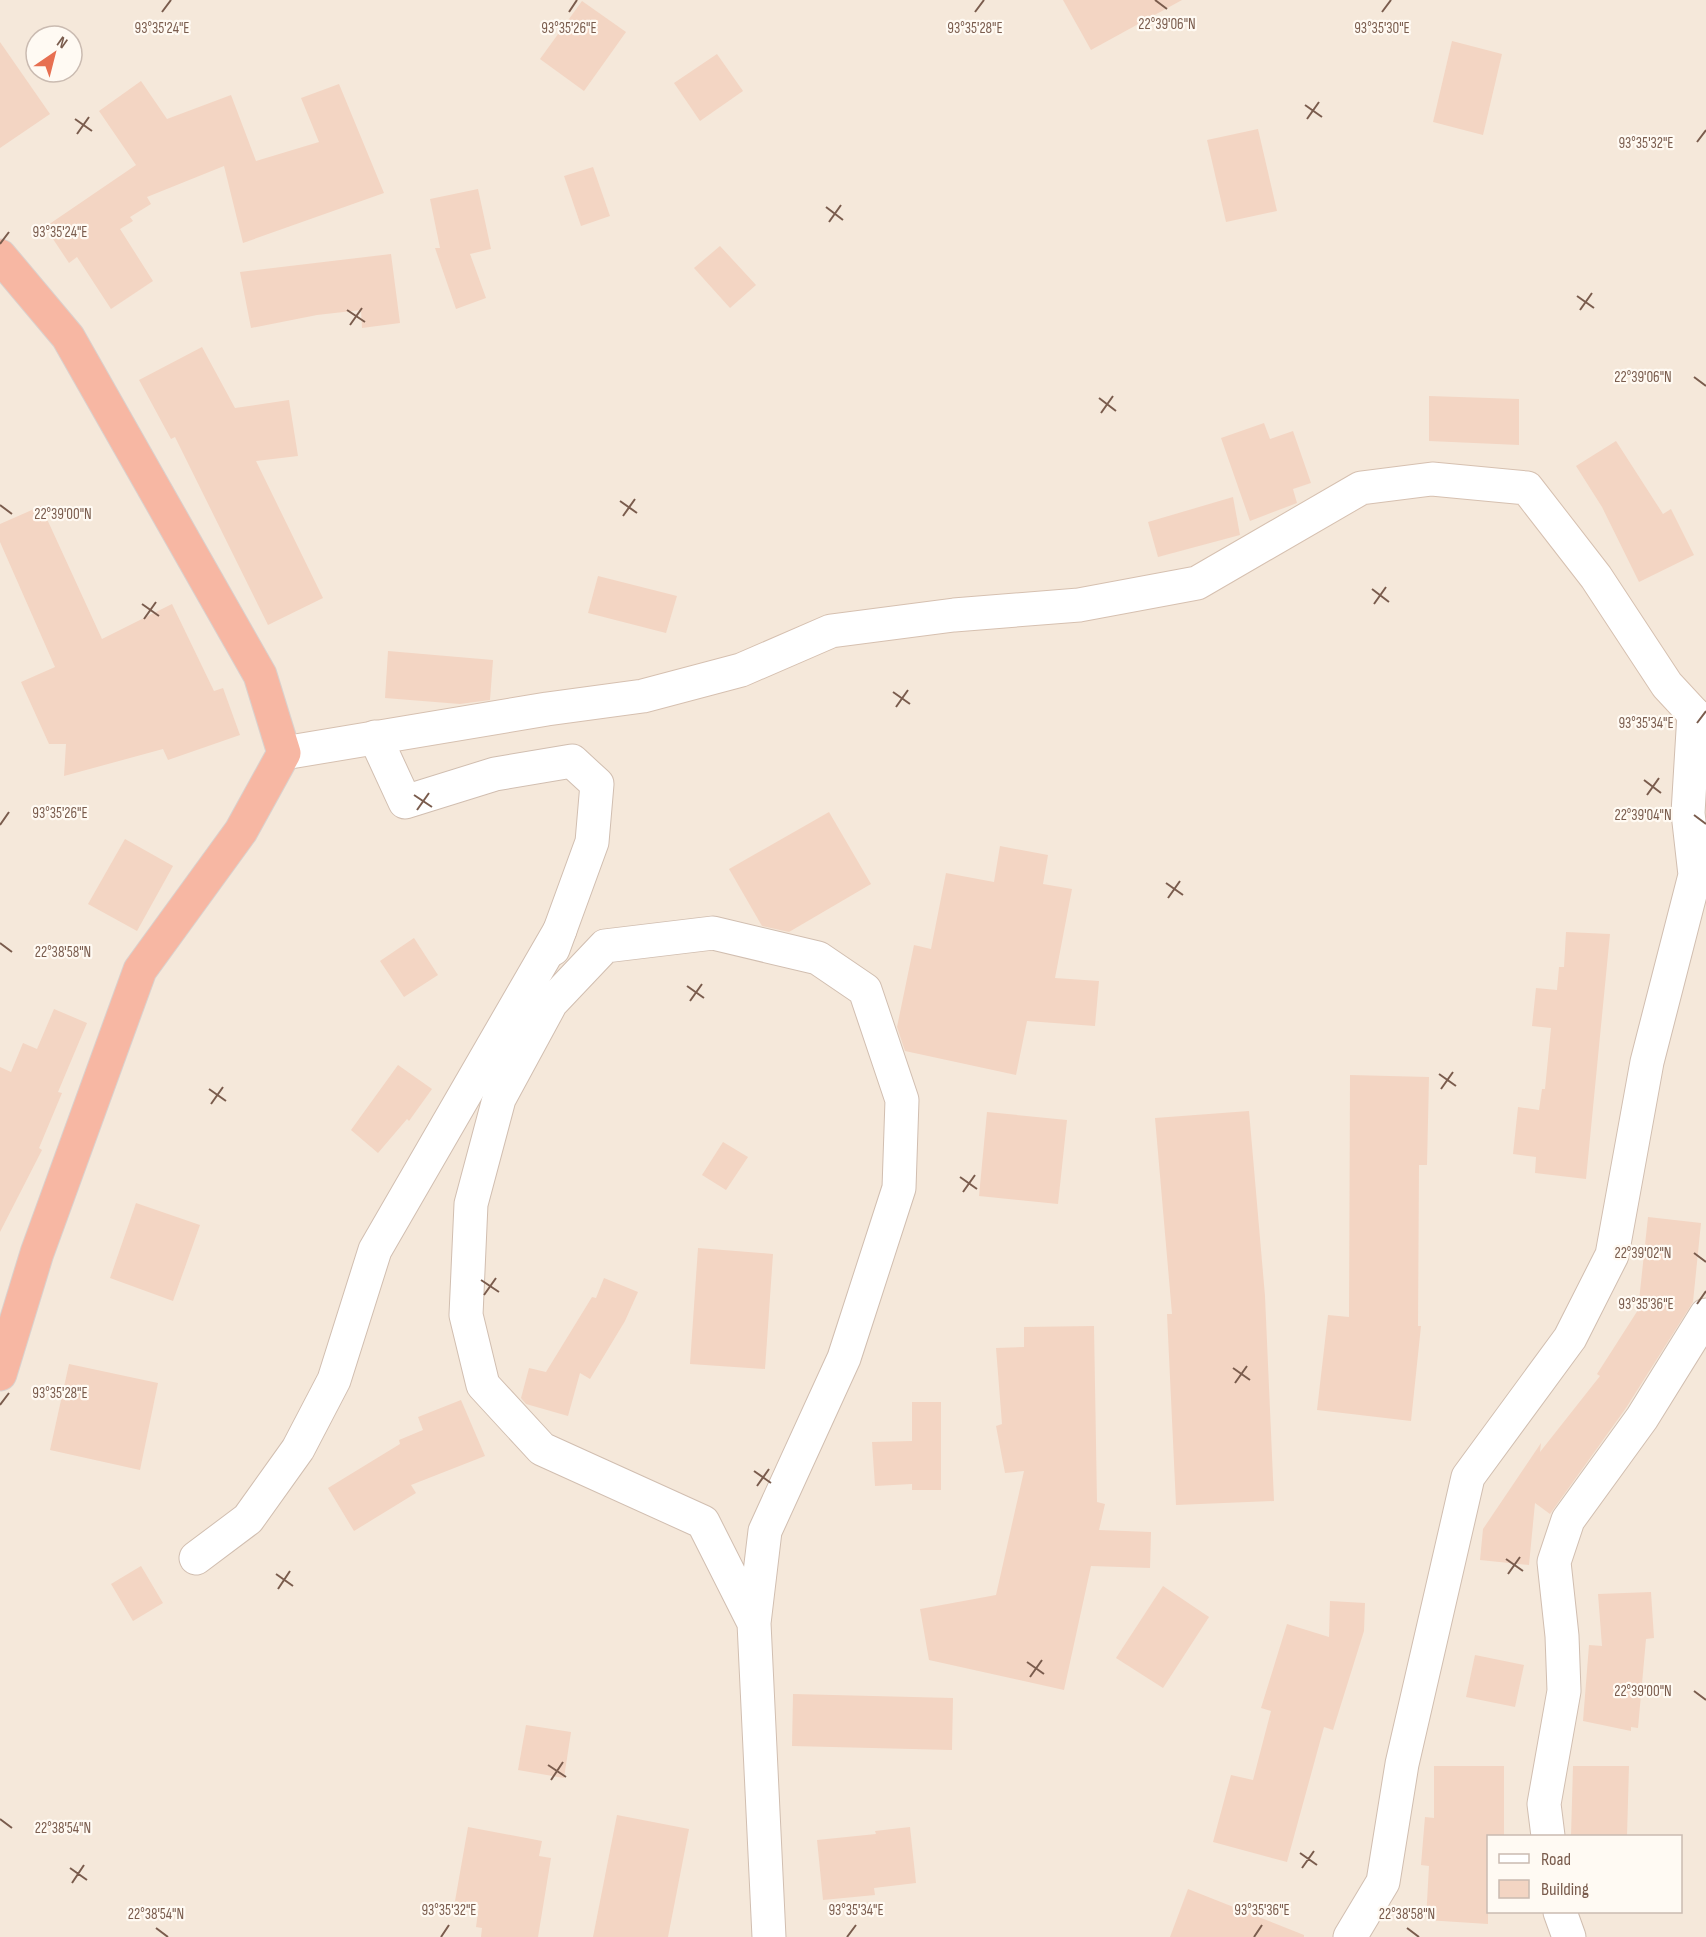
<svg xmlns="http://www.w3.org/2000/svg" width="1706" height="1937" viewBox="0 0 1706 1937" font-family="'Sofia Sans Condensed',sans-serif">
<rect width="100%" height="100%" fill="#fdf6ec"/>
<path fill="#f5e8da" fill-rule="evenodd" d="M 0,0 L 1706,0 L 1706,1937 L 0,1937 ZM 36,36 L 72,36 L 72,72 L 36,72 ZM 1488,1836 L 1680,1836 L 1680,1912 L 1488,1912 Z"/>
<g fill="#f3d5c3">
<path d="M 1063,0 L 1182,0 L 1091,50 Z"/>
<path d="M 582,1 L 626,32 L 584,91 L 540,59 Z"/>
<path d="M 1452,41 L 1502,54 L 1483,135 L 1433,122 Z"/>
<path d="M 0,42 L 50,114 L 0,148 Z"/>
<path d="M 717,54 L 743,91 L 700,121 L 674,83 Z"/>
<path d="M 141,81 L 167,119 L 231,95 L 256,161 L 319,142 L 301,98 L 339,84 L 384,193 L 243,243 L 224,166 L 147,197 L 151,204 L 130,217 L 133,221 L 120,229 L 153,281 L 111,309 L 77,257 L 69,263 L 45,227 L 136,165 L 99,111 Z"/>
<path d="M 1258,129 L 1277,211 L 1226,222 L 1207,140 Z"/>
<path d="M 593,167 L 610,216 L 581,226 L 564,176 Z"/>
<path d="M 478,189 L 491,249 L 470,254 L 486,298 L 456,309 L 435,248 L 440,248 L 430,199 Z"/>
<path d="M 720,246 L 756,285 L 730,308 L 694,268 Z"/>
<path d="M 391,254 L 400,323 L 362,328 L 361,310 L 317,315 L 251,328 L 240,272 Z"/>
<path d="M 202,347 L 235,408 L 289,400 L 298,456 L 256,461 L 323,598 L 268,625 L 175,437 L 171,439 L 139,380 Z"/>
<path d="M 1429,396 L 1519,399 L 1519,445 L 1429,441 Z"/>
<path d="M 1264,423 L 1270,439 L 1293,431 L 1311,483 L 1293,489 L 1297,503 L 1250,521 L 1221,438 Z"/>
<path d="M 1616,441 L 1663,514 L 1671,509 L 1694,555 L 1639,582 L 1602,507 L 1576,466 Z"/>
<path d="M 1233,497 L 1240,535 L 1158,557 L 1148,522 Z"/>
<path d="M 41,506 L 102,639 L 172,604 L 214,691 L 223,688 L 240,735 L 168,760 L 163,749 L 64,776 L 66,744 L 49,744 L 21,682 L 55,667 L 0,542 L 0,524 Z"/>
<path d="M 598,576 L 677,596 L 666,633 L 588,613 Z"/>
<path d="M 388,651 L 493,660 L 490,700 L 460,704 L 385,698 Z"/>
<path d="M 829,812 L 871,884 L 789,932 L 762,926 L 729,869 Z"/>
<path d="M 125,839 L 173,866 L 137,931 L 88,904 Z"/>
<path d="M 1000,846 L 1048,855 L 1043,884 L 1072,889 L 1055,978 L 1099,981 L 1095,1026 L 1027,1021 L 1016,1075 L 905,1051 L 897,1027 L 914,945 L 931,949 L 946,873 L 994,882 Z"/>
<path d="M 1566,932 L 1610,934 L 1586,1179 L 1535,1173 L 1536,1157 L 1513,1154 L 1518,1107 L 1539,1110 L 1542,1089 L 1545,1089 L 1551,1028 L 1532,1026 L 1536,988 L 1557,990 L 1559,967 L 1564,967 Z"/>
<path d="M 414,938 L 438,975 L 404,997 L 380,961 Z"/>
<path d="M 54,1009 L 87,1023 L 58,1092 L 62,1093 L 39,1148 L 42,1150 L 0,1232 L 0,1067 L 11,1072 L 23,1043 L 37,1049 Z"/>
<path d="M 398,1065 L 432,1089 L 409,1121 L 407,1119 L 378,1153 L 351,1130 Z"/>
<path d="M 1350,1075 L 1429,1077 L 1427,1165 L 1419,1165 L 1418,1326 L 1421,1326 L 1411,1421 L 1317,1410 L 1328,1315 L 1349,1317 Z"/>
<path d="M 1249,1111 L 1265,1296 L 1274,1501 L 1176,1505 L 1167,1314 L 1172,1314 L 1155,1118 Z"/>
<path d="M 987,1112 L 1067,1120 L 1058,1204 L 979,1196 Z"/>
<path d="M 723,1142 L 748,1157 L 726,1190 L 702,1175 Z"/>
<path d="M 136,1203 L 200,1225 L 173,1301 L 110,1278 Z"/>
<path d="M 1648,1217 L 1701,1223 L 1693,1302 L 1626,1408 L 1550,1514 L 1535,1503 L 1529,1565 L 1480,1560 L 1483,1529 L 1541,1443 L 1540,1452 L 1600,1376 L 1597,1374 L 1638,1310 Z"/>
<path d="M 698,1248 L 773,1254 L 765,1369 L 690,1364 Z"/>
<path d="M 604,1278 L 638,1292 L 625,1321 L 590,1379 L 580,1373 L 568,1416 L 526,1404 L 521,1398 L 529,1368 L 546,1372 L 592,1297 L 596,1298 Z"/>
<path d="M 1094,1326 L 1097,1502 L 1105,1504 L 1099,1530 L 1151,1532 L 1150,1568 L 1091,1566 L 1064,1690 L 929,1660 L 920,1609 L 996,1595 L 1024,1471 L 1005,1473 L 996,1426 L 1002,1424 L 996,1348 L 1024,1347 L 1024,1327 Z"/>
<path d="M 69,1364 L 158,1383 L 140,1470 L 50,1450 Z"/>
<path d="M 461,1400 L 485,1456 L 411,1485 L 416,1493 L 354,1531 L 328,1488 L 400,1444 L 399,1440 L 423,1430 L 418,1417 Z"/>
<path d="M 912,1402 L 941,1402 L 941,1490 L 912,1490 L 912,1484 L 875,1486 L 872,1442 L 912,1441 Z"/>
<path d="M 141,1566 L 163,1603 L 133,1621 L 111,1584 Z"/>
<path d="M 1163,1586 L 1209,1617 L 1163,1688 L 1116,1658 Z"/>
<path d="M 1651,1592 L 1654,1638 L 1646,1639 L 1638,1728 L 1631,1727 L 1631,1731 L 1583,1721 L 1589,1645 L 1602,1646 L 1598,1594 Z"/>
<path d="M 1330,1601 L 1365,1603 L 1364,1631 L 1333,1730 L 1324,1727 L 1287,1862 L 1213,1842 L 1231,1775 L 1253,1780 L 1271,1711 L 1261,1708 L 1287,1624 L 1329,1637 Z"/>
<path d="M 1475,1655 L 1524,1665 L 1515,1707 L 1466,1697 Z"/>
<path d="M 793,1694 L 953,1698 L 952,1750 L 792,1746 Z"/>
<path d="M 526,1725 L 571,1732 L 564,1778 L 518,1770 Z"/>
<path d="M 1434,1766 L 1504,1766 L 1504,1836 L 1488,1836 L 1488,1924 L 1426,1920 L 1429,1866 L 1421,1865 L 1425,1817 L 1434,1818 Z"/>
<path d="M 1573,1766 L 1629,1766 L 1627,1836 L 1571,1836 Z"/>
<path d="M 617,1815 L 689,1829 L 668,1937 L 593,1937 Z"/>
<path d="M 468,1827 L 542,1841 L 539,1856 L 551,1858 L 538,1937 L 481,1937 L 482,1928 L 476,1927 L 479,1905 L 455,1901 Z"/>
<path d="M 910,1827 L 916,1883 L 874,1888 L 875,1895 L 823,1900 L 817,1840 L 876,1834 L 875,1831 Z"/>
<path d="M 1188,1889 L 1304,1935 L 1304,1937 L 1170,1937 Z"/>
</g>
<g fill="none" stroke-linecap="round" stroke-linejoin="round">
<defs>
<g id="street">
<path d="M 375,737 L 405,802 L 495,774 L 572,761 L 597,784 L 592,842 L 553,949"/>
<path d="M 196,1558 L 248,1519 L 298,1449 L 334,1380 L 375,1250 L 560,930"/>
<path d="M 754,1623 L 703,1522 L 542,1449 L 483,1385 L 466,1315 L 471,1204 L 499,1099 L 551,1003 L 605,946 L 713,933 L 818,958 L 865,990 L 902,1100 L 899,1188 L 844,1358 L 765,1531 L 754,1623 L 769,1937"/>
<path d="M 1548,1836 L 1544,1804 L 1564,1691 L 1562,1636 L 1554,1562 L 1568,1520 L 1642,1418 L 1706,1315"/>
<path d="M 1560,1912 L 1569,1937"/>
<path d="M 1350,1937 L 1383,1882 L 1402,1764 L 1468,1477 L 1570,1338 L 1612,1255 L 1647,1062 L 1695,875 L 1688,813 L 1694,714"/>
</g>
<path id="secondary" d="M 284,753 L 547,709 L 643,696 L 741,670 L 831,631 L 954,615 L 1079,605 L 1197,583 L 1361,488 L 1432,479 L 1527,488 L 1596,577 L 1667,685 L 1706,727"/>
<path id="highway" d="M 0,256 L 68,337 L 260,675 L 284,753 L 241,831 L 140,970 L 37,1253 L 0,1374"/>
</defs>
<use href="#street" stroke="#d1beb0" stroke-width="35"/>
<use href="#secondary" stroke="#d6c0b0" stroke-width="35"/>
<use href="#highway" stroke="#dad1cd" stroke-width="35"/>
<use href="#street" stroke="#fff" stroke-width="33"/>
<use href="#secondary" stroke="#fff" stroke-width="33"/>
<use href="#highway" stroke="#f7b7a3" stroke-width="33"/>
</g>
<path fill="none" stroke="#7a5c4d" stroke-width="2" d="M 1155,0 L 1167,9M 162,12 L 171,0M 569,12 L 577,0M 975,12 L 984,0M 1382,12 L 1391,0M 1305,105 L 1322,117M 75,119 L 92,131M 1307,119 L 1319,102M 77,134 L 89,117M 1697,142 L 1706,130M 826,207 L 843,220M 829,222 L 841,205M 0,244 L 9,232M 1577,296 L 1594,308M 347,310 L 365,322M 1580,310 L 1592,293M 350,325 L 362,308M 1694,377 L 1706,386M 1099,398 L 1116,411M 1101,413 L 1113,396M 620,501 L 637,513M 0,505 L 12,514M 623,516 L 635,499M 1372,589 L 1389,602M 142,604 L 159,616M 1374,604 L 1386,587M 144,619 L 156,602M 893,692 L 910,704M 896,707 L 908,690M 1697,723 L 1706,711M 1644,780 L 1661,793M 414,795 L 432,807M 1647,795 L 1659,778M 417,810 L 429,793M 1694,815 L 1706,824M 0,825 L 9,812M 1166,883 L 1183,895M 1168,898 L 1180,881M 0,943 L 12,952M 687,986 L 704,998M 690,1001 L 702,984M 1439,1074 L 1456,1086M 209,1089 L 226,1101M 1441,1089 L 1453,1072M 211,1104 L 223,1087M 960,1177 L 977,1189M 963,1192 L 975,1175M 1694,1253 L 1706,1262M 481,1280 L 499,1292M 484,1295 L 496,1278M 1697,1304 L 1706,1291M 1233,1368 L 1250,1380M 1235,1383 L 1247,1366M 0,1405 L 9,1393M 754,1471 L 771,1483M 757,1486 L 769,1469M 1506,1559 L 1523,1571M 276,1574 L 293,1586M 1508,1574 L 1520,1557M 278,1589 L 290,1571M 1027,1662 L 1044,1674M 1030,1677 L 1042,1660M 1694,1691 L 1706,1700M 548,1765 L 566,1777M 551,1780 L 563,1762M 0,1819 L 12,1828M 1300,1853 L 1317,1865M 70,1868 L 87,1880M 1302,1868 L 1314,1851M 72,1883 L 84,1865M 156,1928 L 168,1937M 1407,1928 L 1419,1937M 441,1937 L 449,1925M 847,1937 L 856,1925M 1254,1937 L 1262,1925"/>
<g font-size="15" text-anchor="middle" fill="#7a5c4d" stroke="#fffaf3" stroke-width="4.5" stroke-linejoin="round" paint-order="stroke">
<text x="1167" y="29">22°39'06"N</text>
<text x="162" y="33">93°35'24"E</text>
<text x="569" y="33">93°35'26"E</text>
<text x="975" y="33">93°35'28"E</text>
<text x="1382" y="33">93°35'30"E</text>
<text x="1646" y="148">93°35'32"E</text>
<text x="60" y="237">93°35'24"E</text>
<text x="1643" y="382">22°39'06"N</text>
<text x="63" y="519">22°39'00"N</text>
<text x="1646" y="728">93°35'34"E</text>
<text x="60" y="818">93°35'26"E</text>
<text x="1643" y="820">22°39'04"N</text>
<text x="63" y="957">22°38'58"N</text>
<text x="1643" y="1258">22°39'02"N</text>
<text x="1646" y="1309">93°35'36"E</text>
<text x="60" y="1398">93°35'28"E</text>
<text x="1643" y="1696">22°39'00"N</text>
<text x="63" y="1833">22°38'54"N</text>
<text x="449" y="1915">93°35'32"E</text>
<text x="856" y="1915">93°35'34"E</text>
<text x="1262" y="1915">93°35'36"E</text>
<text x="156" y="1919">22°38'54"N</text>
<text x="1407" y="1919">22°38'58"N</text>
</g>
<rect x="1487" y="1835" width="195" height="78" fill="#fffaf3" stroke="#cabbb1" stroke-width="1.5"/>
<rect x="1499" y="1854" width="30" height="9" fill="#ffffff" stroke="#cabbb1" stroke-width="1.5"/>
<text x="1541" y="1865" font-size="18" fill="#7a5c4d">Road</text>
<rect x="1499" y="1880" width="30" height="18" fill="#f3d5c3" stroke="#cabbb1" stroke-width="1.5"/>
<text x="1541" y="1895" font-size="18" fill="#7a5c4d">Building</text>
<g transform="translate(54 54) rotate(35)"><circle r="28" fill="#fffaf3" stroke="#cabbb1" stroke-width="1.5"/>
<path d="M0-4.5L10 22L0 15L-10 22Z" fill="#e76f51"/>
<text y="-9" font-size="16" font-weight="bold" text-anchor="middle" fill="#7a5c4d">N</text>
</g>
</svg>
